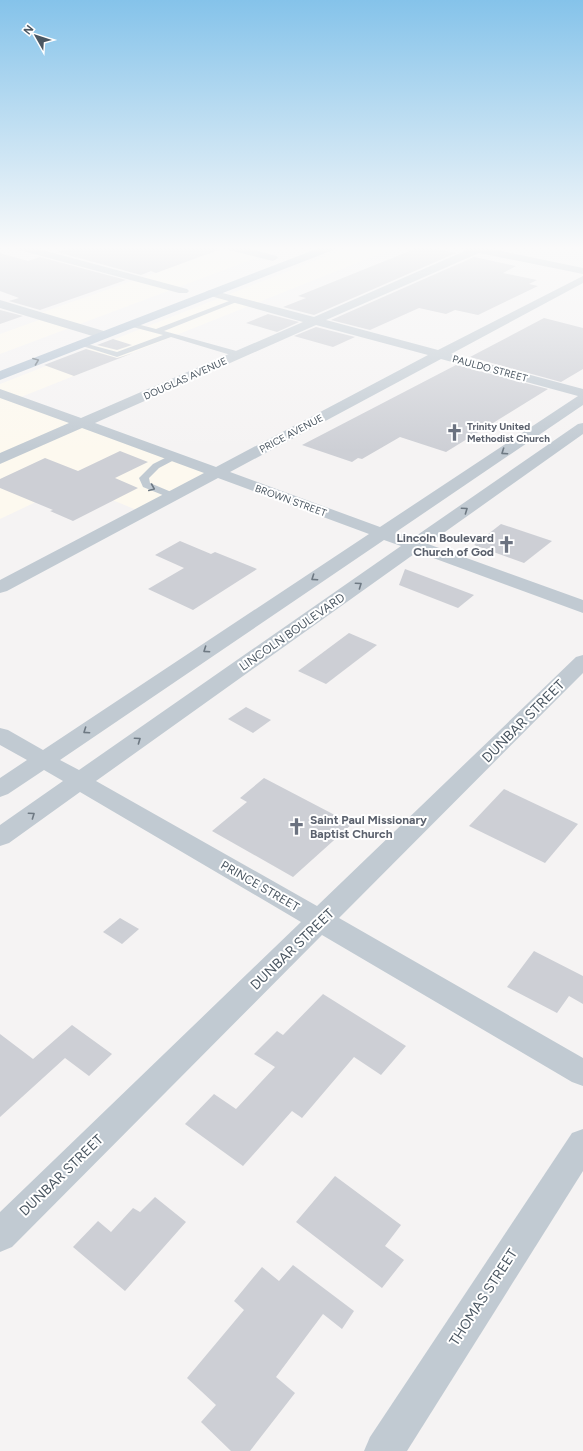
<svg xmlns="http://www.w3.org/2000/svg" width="583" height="1451" viewBox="0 0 583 1451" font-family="Figtree,sans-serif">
<rect width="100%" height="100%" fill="#f5f3f3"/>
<g fill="#fdf9ef">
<path d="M 227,248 L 283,248 L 0,354 L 0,334 L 50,316 L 40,313 Z"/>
<path d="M 347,248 L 394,248 L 21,397 L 216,470 L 139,511 L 74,484 L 0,519 L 0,384 Z"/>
</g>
<g fill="#cdcfd5">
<path d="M 70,248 L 217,248 L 218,250 L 156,273 L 151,271 L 141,275 L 57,252 Z"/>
<path d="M 417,248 L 432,248 L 456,253 L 314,315 L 283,307 L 306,298 L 298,296 Z"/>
<path d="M 0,253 L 28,261 L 40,257 L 126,280 L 40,310 L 9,301 L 19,298 L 0,291 Z"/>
<path d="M 474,257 L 516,266 L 503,273 L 537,280 L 529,284 L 538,286 L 478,315 L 455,310 L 446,314 L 419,308 L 370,330 L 331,320 Z"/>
<path d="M 0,310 L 23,316 L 0,324 Z"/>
<path d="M 268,314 L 299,322 L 277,332 L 246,323 Z"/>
<path d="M 544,318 L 583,328 L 583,369 L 561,382 L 470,357 Z"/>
<path d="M 316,327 L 355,337 L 333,347 L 294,336 Z"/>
<path d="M 113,339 L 132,345 L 117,350 L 97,345 Z"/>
<path d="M 86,349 L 117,358 L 133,353 L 74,376 L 44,365 Z"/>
<path d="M 456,365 L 548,389 L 446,452 L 400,437 L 362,459 L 358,458 L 352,462 L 302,445 Z"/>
<path d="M 120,451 L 148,462 L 115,478 L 138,488 L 73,521 L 50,511 L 53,510 L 0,488 L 0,479 L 45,458 L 78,471 Z"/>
<path d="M 501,524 L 552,541 L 524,563 L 474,545 Z"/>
<path d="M 180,541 L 211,554 L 215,552 L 257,569 L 193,610 L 148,589 L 184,568 L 155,555 Z"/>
<path d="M 405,569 L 474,595 L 458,608 L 399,585 Z"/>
<path d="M 349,633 L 377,645 L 326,684 L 298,671 Z"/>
<path d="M 246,707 L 271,720 L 253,733 L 228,719 Z"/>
<path d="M 264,778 L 352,824 L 293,877 L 212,831 L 247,802 L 240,798 Z"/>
<path d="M 504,789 L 578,824 L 545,863 L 469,826 Z"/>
<path d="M 120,918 L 139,929 L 122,944 L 103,932 Z"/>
<path d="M 534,951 L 583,976 L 583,1004 L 569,996 L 557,1013 L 507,987 Z"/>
<path d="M 323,994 L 406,1046 L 381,1075 L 354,1057 L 302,1118 L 292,1111 L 243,1166 L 185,1124 L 214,1094 L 236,1109 L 275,1067 L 254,1054 L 277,1031 L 283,1035 Z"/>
<path d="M 72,1025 L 112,1054 L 89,1076 L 65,1058 L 0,1117 L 0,1034 L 33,1059 Z"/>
<path d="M 335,1176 L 401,1225 L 385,1246 L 404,1260 L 382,1288 L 296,1222 Z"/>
<path d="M 155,1197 L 186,1222 L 125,1291 L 73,1247 L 98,1221 L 111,1232 L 133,1208 L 140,1212 Z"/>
<path d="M 293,1265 L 354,1311 L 342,1329 L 323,1314 L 276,1377 L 295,1393 L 250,1451 L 231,1451 L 201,1422 L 216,1405 L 187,1378 L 244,1310 L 234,1301 L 262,1267 L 279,1281 Z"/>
</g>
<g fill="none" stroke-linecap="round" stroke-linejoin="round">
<g fill="#c1cad2" fill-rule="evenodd">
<path d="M 237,298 L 240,300 L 239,301 L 164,331 L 240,352 L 240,356 L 234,356 L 171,337 L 117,357 L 76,344 L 80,342 L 117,352 L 163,335 L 129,326 L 129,322 L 156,329 Z"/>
<path d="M 173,454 L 178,457 L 176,459 L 159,468 L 149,478 L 150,483 L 176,494 L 178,496 L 176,498 L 170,498 L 143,487 L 139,478 L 153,464 Z"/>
</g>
<g fill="#c1cad2" fill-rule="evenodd">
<path d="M 18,248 L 35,248 L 187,289 L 189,291 L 187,293 L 179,293 L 19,250 Z"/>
<path d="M 228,248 L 246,248 L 277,256 L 278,258 L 273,261 L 229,250 Z"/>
<path d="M 466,248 L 487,248 L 583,268 L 583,274 L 479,253 L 326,320 L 438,350 L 583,276 L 583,283 L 451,354 L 583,389 L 583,405 L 396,532 L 413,538 L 578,424 L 583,423 L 583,434 L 428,544 L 583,600 L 583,613 L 417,552 L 96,781 L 317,906 L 576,657 L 583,655 L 583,673 L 339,918 L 583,1058 L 583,1086 L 572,1082 L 322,935 L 12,1247 L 0,1252 L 0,1212 L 301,922 L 80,792 L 9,843 L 0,846 L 0,825 L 63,781 L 44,770 L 8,794 L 0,797 L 0,778 L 27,760 L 0,745 L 0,728 L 8,730 L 43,750 L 369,534 L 218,478 L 7,591 L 0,593 L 0,580 L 204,473 L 82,428 L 0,464 L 0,453 L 69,423 L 0,398 L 0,389 L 81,418 L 303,322 L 207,295 L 205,293 L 207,291 L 211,290 L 314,317 L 467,250 ZM 316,325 L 428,355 L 216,467 L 95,423 ZM 441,359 L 578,396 L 380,527 L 230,472 ZM 384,540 L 401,546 L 79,770 L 60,760 Z"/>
<path d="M 0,300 L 107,332 L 109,335 L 107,338 L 99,338 L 0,308 Z"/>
<path d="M 583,1129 L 583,1171 L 407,1451 L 364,1451 L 370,1437 L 572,1133 Z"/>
</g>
<path fill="#b3c2d1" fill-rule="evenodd" d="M 319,248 L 334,248 L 333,250 L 0,380 L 0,371 Z"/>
</g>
<defs><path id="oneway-chevron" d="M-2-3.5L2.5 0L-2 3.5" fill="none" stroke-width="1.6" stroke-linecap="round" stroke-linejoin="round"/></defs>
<use stroke="#64717d" href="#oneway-chevron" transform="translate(36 361) rotate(-21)"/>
<g stroke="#6e7983">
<use href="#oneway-chevron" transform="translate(504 452) rotate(146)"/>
<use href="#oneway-chevron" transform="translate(152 488) rotate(23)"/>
<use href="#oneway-chevron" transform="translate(465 510) rotate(-35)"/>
<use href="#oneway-chevron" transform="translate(314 578) rotate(146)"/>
<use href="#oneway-chevron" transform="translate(359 585) rotate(-35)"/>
<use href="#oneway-chevron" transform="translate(206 650) rotate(146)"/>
<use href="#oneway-chevron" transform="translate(86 731) rotate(146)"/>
<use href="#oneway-chevron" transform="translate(138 740) rotate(-35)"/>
<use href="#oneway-chevron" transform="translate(32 815) rotate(-35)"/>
</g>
<linearGradient id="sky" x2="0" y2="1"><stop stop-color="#85c3ea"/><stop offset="0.55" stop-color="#fafafa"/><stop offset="1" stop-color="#fafafa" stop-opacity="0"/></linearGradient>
<rect width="583" height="451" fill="url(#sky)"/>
<defs>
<symbol id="church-bare" viewBox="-9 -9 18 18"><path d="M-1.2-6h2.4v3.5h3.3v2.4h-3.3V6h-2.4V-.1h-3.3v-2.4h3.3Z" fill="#6b7280" stroke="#fff" stroke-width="2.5" paint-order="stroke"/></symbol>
</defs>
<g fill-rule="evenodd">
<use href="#church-bare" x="442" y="420" width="25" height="25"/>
<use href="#church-bare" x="494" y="532" width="25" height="25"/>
<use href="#church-bare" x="284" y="814" width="25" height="25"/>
</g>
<g text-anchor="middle" stroke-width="4" stroke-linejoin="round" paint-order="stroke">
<g font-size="10" fill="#4a5661" stroke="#fff">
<text transform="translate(490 368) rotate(15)" y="4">PAULDO STREET</text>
<text transform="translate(185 378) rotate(-24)" y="4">DOUGLAS AVENUE</text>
<text transform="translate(291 433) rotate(-28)" y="4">PRICE AVENUE</text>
<text transform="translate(291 500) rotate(20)" y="4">BROWN STREET</text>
</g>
<g font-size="10" font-weight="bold" fill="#5b616d" stroke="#fff" text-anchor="start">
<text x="467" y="430">Trinity United<tspan x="467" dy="12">Methodist Church</tspan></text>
</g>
<g font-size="12" font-weight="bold" fill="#5b616d" stroke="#fff" text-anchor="end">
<text x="494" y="542">Lincoln Boulevard<tspan x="494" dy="14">Church of God</tspan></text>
<text x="310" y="824" text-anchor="start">Saint Paul Missionary<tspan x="310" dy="14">Baptist Church</tspan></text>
</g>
<g font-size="12" fill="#4a5661" stroke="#fff">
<text transform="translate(292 632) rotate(-35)" y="4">LINCOLN BOULEVARD</text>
<text transform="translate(260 886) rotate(30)" y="4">PRINCE STREET</text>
</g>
<g font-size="14" fill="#4a5661" stroke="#fff">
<text transform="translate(523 721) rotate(-45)" y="5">DUNBAR STREET</text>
<text transform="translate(292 949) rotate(-44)" y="5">DUNBAR STREET</text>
<text transform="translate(61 1175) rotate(-44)" y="5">DUNBAR STREET</text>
<text transform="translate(483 1297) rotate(-57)" y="5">THOMAS STREET</text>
</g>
</g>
<g transform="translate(36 36) rotate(309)" stroke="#ffffff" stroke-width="3" paint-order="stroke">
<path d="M0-3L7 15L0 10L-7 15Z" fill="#4a5661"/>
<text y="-6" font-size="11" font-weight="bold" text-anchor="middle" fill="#4a5661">N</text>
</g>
</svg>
